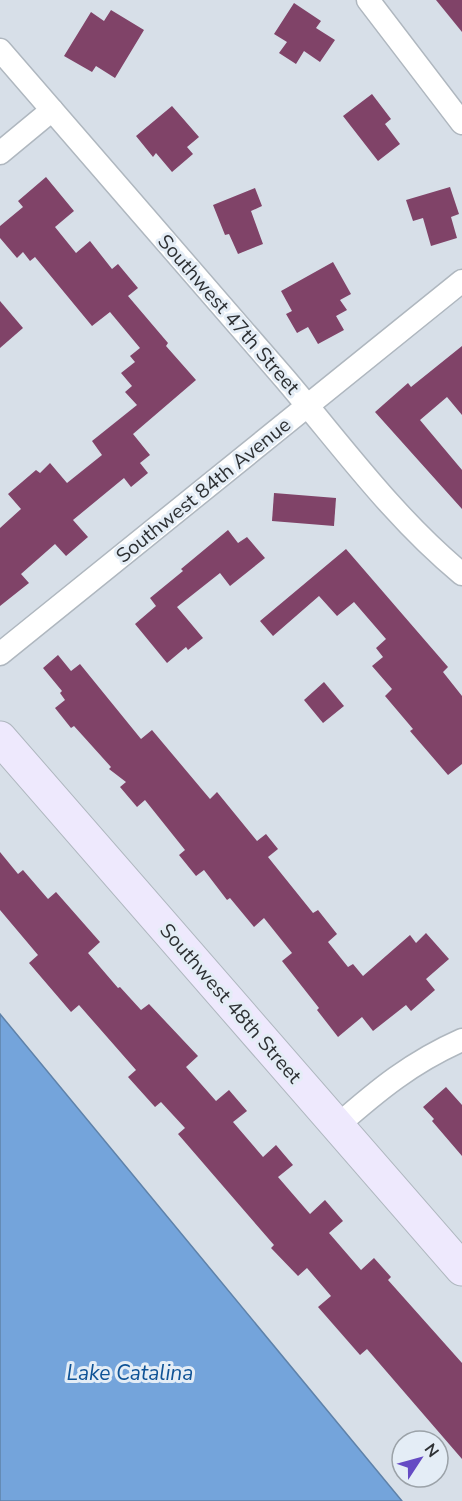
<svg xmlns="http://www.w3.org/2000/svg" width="462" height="1501" viewBox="0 0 462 1501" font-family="'Nunito Sans',sans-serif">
<rect width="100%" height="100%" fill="#d7dfe8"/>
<path fill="#74a4db" stroke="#5f82a9" stroke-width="1.5" d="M 0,1014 L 402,1501 L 0,1501 Z"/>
<g fill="#804368">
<path d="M 436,0 L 462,0 L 462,32 Z"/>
<path d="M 294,3 L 321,21 L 316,28 L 335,40 L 320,62 L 304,51 L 296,64 L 279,53 L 287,42 L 274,34 Z"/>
<path d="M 111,10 L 144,30 L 115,78 L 96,66 L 92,72 L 64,56 L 91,12 L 104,21 Z"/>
<path d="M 372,94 L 391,119 L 385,124 L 400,144 L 378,161 L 343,116 Z"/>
<path d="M 172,106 L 199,137 L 187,147 L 193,154 L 172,172 L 156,153 L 153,157 L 136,136 Z"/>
<path d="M 46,177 L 74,211 L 55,227 L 76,253 L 90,241 L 112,269 L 118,264 L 138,288 L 128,296 L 168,343 L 166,346 L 196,380 L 133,434 L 150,455 L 140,463 L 148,473 L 131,487 L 124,478 L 73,520 L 88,537 L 66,556 L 55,544 L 21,574 L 29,583 L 0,606 L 0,528 L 21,509 L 8,494 L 36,470 L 40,473 L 50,463 L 67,483 L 102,455 L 92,441 L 137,405 L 125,392 L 132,386 L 121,373 L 135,362 L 130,356 L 140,348 L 110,312 L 92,326 L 35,257 L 30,261 L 23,252 L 17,258 L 0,238 L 0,226 L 23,207 L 18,201 Z"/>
<path d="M 450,187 L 459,214 L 451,217 L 457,238 L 431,246 L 423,218 L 413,221 L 406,200 Z"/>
<path d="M 255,188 L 262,206 L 251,211 L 263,244 L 238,254 L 229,234 L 225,235 L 213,205 Z"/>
<path d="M 333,262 L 351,294 L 340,300 L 347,310 L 336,316 L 344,330 L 318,344 L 308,327 L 297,333 L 286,314 L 292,311 L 281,291 Z"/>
<path d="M 0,301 L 23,328 L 0,348 Z"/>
<path d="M 462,346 L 462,415 L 447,397 L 420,420 L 462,470 L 462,509 L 375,412 L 408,383 L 411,387 Z"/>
<path d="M 274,493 L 336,498 L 334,526 L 272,521 Z"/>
<path d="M 228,530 L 238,543 L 247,537 L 265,558 L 230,586 L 220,573 L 177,607 L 203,638 L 188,650 L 186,647 L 167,663 L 135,624 L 156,606 L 150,598 L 183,571 L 181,569 Z"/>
<path d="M 346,549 L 448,667 L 443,672 L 462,696 L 462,764 L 448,775 L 410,731 L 413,729 L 385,696 L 392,689 L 372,666 L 383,657 L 376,648 L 386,639 L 354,602 L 337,616 L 319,596 L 273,636 L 260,621 Z"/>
<path d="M 58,655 L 71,671 L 80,664 L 141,739 L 152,730 L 210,799 L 217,792 L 257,841 L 266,834 L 278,849 L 268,857 L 313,913 L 318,910 L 337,934 L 328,942 L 348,967 L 353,964 L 363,976 L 410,935 L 416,943 L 426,933 L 449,959 L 426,979 L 435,990 L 411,1011 L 406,1005 L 373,1031 L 362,1017 L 338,1037 L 317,1010 L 319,1008 L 282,961 L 292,953 L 264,918 L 254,927 L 230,898 L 227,900 L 204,870 L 196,876 L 179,855 L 185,850 L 145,800 L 137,807 L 120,787 L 126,782 L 109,769 L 111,767 L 74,726 L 71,728 L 55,708 L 65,700 L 60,693 L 62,691 L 43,668 Z"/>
<path d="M 324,682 L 344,706 L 323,723 L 304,700 Z"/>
<path d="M 0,852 L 18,874 L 23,870 L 48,899 L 56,892 L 100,942 L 88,953 L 118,988 L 120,987 L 141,1010 L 149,1004 L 198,1056 L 186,1067 L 216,1101 L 229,1090 L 247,1111 L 233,1122 L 263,1157 L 276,1145 L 293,1165 L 278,1177 L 310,1214 L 325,1200 L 343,1221 L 329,1233 L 361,1270 L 374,1258 L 391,1277 L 388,1280 L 462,1363 L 462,1459 L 367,1349 L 360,1355 L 318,1307 L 331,1296 L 307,1268 L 298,1276 L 271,1248 L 274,1245 L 178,1134 L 185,1128 L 161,1102 L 155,1107 L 128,1077 L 136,1070 L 79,1005 L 71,1012 L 29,963 L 38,955 L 0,910 Z"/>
<path d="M 446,1087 L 462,1105 L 462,1156 L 432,1121 L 434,1119 L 423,1107 Z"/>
</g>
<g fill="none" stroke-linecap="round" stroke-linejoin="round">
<defs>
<g id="street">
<path d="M 368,0 L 462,123"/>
<path d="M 0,50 C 95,160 190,269 285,379 C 342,446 394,518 462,574"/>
<path d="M 0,153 L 52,110"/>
<path d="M 0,654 L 462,281"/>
<path d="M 337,1126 C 378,1090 412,1062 462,1040"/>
</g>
<path id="secondary" d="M 0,738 L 462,1269"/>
</defs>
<use href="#street" stroke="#afb7bf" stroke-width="25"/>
<use href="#secondary" stroke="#afb7bf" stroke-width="35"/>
<use href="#street" stroke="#fff" stroke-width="22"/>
<use href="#secondary" stroke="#eee9fd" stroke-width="33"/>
</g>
<g text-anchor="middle" stroke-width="6" stroke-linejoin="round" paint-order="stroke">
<g font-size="20" fill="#2e3134" stroke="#e4edf6">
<text transform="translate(229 314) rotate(49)" y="7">Southwest 47th Street</text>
<text transform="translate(203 490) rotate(-39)" y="7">Southwest 84th Avenue</text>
<text transform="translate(231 1003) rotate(49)" y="7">Southwest 48th Street</text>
</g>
<g font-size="21" font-style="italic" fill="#0f5396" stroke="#e4edf6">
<text x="130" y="1380">Lake Catalina</text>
</g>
</g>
<g transform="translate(420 1459) rotate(54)"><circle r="28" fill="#e4edf6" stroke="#9ba2a8" stroke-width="1.5"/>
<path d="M0-4.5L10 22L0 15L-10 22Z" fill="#654bc4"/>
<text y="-9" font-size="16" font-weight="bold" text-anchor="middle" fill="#2e3134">N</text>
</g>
</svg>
